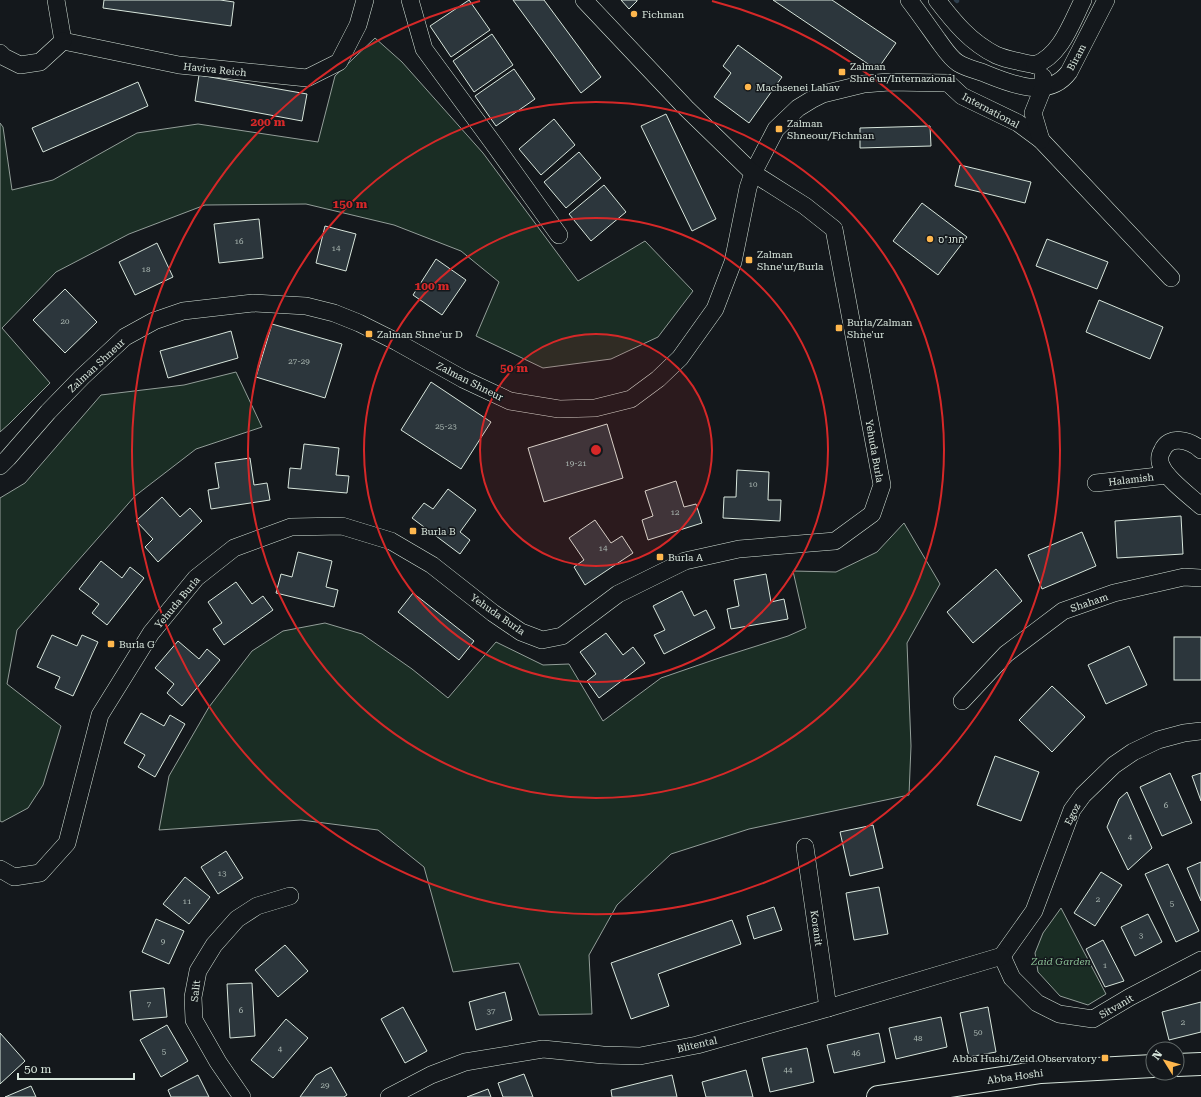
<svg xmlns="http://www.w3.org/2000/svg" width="1201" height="1097" viewBox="0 0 1201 1097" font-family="'Roboto Serif',Heebo,serif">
<rect width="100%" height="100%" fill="#14181c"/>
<g fill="#1a2d24" stroke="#939e99">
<path d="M 375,38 L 402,62 L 483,153 L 578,281 L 645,241 L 693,291 L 658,337 L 611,359 L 543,368 L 476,336 L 499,282 L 461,251 L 394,225 L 306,204 L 205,205 L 129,234 L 56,272 L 2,328 L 50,383 L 9,424 L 0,432 L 0,123 L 3,127 L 12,190 L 53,180 L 137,133 L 198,124 L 318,142 L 335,76 Z"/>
<path d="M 236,372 L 262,427 L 196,449 L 135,496 L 17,630 L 7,684 L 61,726 L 43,785 L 28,808 L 2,822 L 0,821 L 0,498 L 25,483 L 101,395 L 184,385 Z"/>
<path d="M 904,523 L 940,584 L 907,643 L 911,746 L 909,795 L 749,829 L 671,854 L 617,905 L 589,955 L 592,1014 L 539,1015 L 519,963 L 453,972 L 424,867 L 378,830 L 301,820 L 159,830 L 169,776 L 209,707 L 252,651 L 283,631 L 325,623 L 362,634 L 412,669 L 448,698 L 496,642 L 543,665 L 569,664 L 603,721 L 661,678 L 722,657 L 788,636 L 806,628 L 793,571 L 836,572 L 877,552 Z"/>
<path d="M 1061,908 L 1106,994 L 1088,1005 L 1060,996 L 1038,972 L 1035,953 L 1043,933 Z"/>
</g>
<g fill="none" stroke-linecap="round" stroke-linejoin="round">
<path stroke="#2f3f4d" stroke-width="4.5" d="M 956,0 L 957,1"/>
</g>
<g fill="#2c363c" stroke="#d8e6dc">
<path d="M 104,0 L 220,0 L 234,2 L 231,26 L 103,8 Z"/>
<path d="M 469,0 L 490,30 L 451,57 L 430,26 Z"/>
<path d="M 513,0 L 544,0 L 601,77 L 581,93 Z"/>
<path d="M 621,0 L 637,0 L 637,1 L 629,9 Z"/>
<path d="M 773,0 L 832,0 L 896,43 L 877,70 Z"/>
<path d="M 492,34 L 513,65 L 474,92 L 453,61 Z"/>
<path d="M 738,45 L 782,77 L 749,123 L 714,97 L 731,73 L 723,66 Z"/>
<path d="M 514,69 L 535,99 L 496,126 L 475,96 Z"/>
<path d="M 199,75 L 307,94 L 302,121 L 195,101 Z"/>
<path d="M 138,82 L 148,106 L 43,152 L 32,128 Z"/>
<path d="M 666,114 L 716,219 L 692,231 L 641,126 Z"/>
<path d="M 554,119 L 575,145 L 541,175 L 519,149 Z"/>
<path d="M 930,126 L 931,146 L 860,148 L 860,128 Z"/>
<path d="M 579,152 L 601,178 L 566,208 L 544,182 Z"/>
<path d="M 960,165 L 1031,182 L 1025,203 L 955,186 Z"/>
<path d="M 604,185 L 626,212 L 591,241 L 569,214 Z"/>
<path d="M 922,203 L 967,237 L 938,275 L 893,241 Z"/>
<path d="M 259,219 L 263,258 L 219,263 L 214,224 Z"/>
<path d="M 325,226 L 356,234 L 346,271 L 316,263 Z"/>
<path d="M 1047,239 L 1108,262 L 1097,289 L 1036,266 Z"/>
<path d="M 157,243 L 173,277 L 135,295 L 119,262 Z"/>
<path d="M 436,259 L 466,280 L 442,315 L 413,295 Z"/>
<path d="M 65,289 L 97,322 L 65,353 L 33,320 Z"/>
<path d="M 1099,300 L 1163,327 L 1150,359 L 1086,332 Z"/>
<path d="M 272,324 L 342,344 L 325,398 L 256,377 Z"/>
<path d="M 231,331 L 238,358 L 168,378 L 160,351 Z"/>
<path d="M 431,382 L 491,422 L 461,469 L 401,430 Z"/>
<path d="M 607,424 L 623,478 L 544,502 L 528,448 Z"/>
<path d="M 304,444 L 339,448 L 336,475 L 349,476 L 347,493 L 288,488 L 290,468 L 301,469 Z"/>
<path d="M 250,458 L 254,485 L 267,483 L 270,500 L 211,509 L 208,490 L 219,488 L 215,463 Z"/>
<path d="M 737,470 L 769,472 L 768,500 L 781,500 L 780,521 L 723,518 L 724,497 L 736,497 Z"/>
<path d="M 676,481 L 684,507 L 696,504 L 702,523 L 648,540 L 642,520 L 653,516 L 645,491 Z"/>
<path d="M 448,489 L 476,510 L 460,532 L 470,540 L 460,554 L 412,518 L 424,503 L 433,509 Z"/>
<path d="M 162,497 L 180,517 L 190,508 L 202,521 L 158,562 L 145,547 L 153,539 L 136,521 Z"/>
<path d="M 1181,516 L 1183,554 L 1117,558 L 1115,521 Z"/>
<path d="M 595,520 L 611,543 L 622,536 L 633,553 L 585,585 L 574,567 L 584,560 L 569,538 Z"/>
<path d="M 1082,532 L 1096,566 L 1042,589 L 1028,555 Z"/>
<path d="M 298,552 L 332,561 L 326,587 L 338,590 L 334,607 L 276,593 L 281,574 L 292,577 Z"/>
<path d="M 101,561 L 122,578 L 130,567 L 144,578 L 107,625 L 92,613 L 99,604 L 79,589 Z"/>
<path d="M 996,569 L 1022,601 L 973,643 L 947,612 Z"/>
<path d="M 766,574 L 771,602 L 784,599 L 788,619 L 731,629 L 727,609 L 739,606 L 734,580 Z"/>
<path d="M 236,582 L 252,604 L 263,596 L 273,610 L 224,645 L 213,629 L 222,623 L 208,602 Z"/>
<path d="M 682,591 L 694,616 L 706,610 L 715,628 L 664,654 L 654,635 L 665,630 L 653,606 Z"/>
<path d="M 413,593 L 474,641 L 459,660 L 398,612 Z"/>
<path d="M 606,633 L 623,655 L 633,647 L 645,663 L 599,698 L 587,681 L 596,674 L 580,652 Z"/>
<path d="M 52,635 L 77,646 L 82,635 L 98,642 L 73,696 L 55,688 L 60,677 L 37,667 Z"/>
<rect x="1174" y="637" width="27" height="43"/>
<path d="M 178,641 L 199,659 L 207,649 L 220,660 L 182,706 L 167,693 L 174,684 L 155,668 Z"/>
<path d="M 1129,646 L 1147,685 L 1106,704 L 1088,665 Z"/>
<path d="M 1052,686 L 1085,717 L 1052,752 L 1019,720 Z"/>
<path d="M 141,713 L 164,726 L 170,715 L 185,724 L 155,777 L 138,767 L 145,755 L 124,743 Z"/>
<path d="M 995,756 L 1039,772 L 1021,821 L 977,805 Z"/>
<path d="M 1170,773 L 1192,823 L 1162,836 L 1140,787 Z"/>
<path d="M 1201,773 L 1201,801 L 1192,776 Z"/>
<path d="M 1127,792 L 1152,848 L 1128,870 L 1107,827 L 1119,799 Z"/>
<path d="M 873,825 L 883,868 L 850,876 L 840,832 Z"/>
<path d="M 226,851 L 243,878 L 218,894 L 201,867 Z"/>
<path d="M 1201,862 L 1201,901 L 1187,868 Z"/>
<path d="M 1168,864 L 1199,931 L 1176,942 L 1145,874 Z"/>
<path d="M 1101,872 L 1122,885 L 1095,926 L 1074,913 Z"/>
<path d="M 185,877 L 210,897 L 189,924 L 163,904 Z"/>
<path d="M 879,887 L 888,934 L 854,940 L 846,893 Z"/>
<path d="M 774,907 L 782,930 L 754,939 L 747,916 Z"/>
<path d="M 1148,914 L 1162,942 L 1135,956 L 1121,927 Z"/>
<path d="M 156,919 L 184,931 L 169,964 L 142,952 Z"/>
<path d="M 732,920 L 741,944 L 658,974 L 669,1006 L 631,1019 L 611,963 Z"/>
<path d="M 1103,940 L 1124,981 L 1105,987 L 1086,949 Z"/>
<path d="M 285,945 L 308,971 L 278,997 L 255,970 Z"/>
<path d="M 252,983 L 255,1036 L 230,1038 L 227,984 Z"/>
<path d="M 164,988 L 167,1017 L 133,1020 L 130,991 Z"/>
<path d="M 505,992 L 512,1020 L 476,1030 L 469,1002 Z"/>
<path d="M 1201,1002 L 1201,1032 L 1169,1040 L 1162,1012 Z"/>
<path d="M 403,1007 L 427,1051 L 405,1063 L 381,1019 Z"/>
<path d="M 988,1007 L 996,1052 L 969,1057 L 960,1013 Z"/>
<path d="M 941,1017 L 947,1047 L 896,1059 L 889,1028 Z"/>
<path d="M 286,1019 L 308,1038 L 273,1078 L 251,1060 Z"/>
<path d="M 167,1025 L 188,1061 L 161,1077 L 140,1040 Z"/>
<path d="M 0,1033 L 25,1061 L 0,1084 Z"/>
<path d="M 879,1033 L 885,1062 L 834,1073 L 827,1045 Z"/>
<path d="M 807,1048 L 814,1082 L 770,1092 L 762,1058 Z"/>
<path d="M 331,1067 L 347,1095 L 344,1097 L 300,1097 L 316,1075 Z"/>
<path d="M 746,1070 L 753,1097 L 706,1097 L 702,1082 Z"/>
<path d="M 524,1074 L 533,1097 L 503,1097 L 498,1083 Z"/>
<path d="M 198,1075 L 209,1097 L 171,1097 L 168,1090 Z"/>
<path d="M 672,1075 L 677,1097 L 612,1097 L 611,1090 Z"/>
<path d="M 31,1086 L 36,1097 L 5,1097 Z"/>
<path d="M 488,1089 L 491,1097 L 467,1097 Z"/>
</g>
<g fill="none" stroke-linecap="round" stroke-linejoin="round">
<defs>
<g id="minor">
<path d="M 56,0 L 63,41"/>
<path d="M 410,0 L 424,49 L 493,143 L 559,235"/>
<path d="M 909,0 C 919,13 928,26 938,40 C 944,48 950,58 958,63 C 966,68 976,70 984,73 C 1011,84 1048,100 1069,72 L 1106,0"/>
<path d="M 937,0 C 954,22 970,42 996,55 C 1007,60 1022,62 1035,65"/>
<path d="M 63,41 L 179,65 L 307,78 L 339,62 L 358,25 L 365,0"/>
<path d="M 0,53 L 4,57 L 20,65 L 40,62 L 63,41"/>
<path d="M 1035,65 C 1061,55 1071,24 1083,0"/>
<path d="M 948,83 L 962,96 L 1018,123 L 1041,140 L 1171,278"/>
<path d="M 1041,140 L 1033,113 L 1043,88 L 1043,77"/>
<path d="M 1201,450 C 1190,440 1169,434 1162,451 C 1159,456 1159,462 1162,467 C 1167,479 1191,497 1201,506"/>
<path d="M 0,466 L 8,458 L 48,412 L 82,377 L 125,337 L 154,321 L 183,311 L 253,303 L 306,306 L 334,313 L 359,323 L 397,342 L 463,379 L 510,401 L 559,409 L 595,408 L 631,399 L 658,379 L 680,358 L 715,309 L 733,262 L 748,188 L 753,173 L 776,129 L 798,108 L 811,100 L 823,94 L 864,84 L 889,82 L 948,83"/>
<path d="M 1096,483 L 1167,475"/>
<path d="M 962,701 L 1006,654 L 1063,611 L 1114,593 L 1184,577 L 1201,578"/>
<path d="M 805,847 L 828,1008"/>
<path d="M 0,869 L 14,877 L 40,873 L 67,843 L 100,715 L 151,633 L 196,578 L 234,548 L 291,527 L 342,526 L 391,541 L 432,565 L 493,613 L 521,632 L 542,640 L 562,636 L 618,594 L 685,561 L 739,549 L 835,541 L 872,514 L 882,485 L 834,229 L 805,206 L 753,173 L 686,108 L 584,0"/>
<path d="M 1002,956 L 1034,911 L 1072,810 L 1083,795 L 1114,765 L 1133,752 L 1158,740 L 1184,733 L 1201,731"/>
<path d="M 1002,956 L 1012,978 L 1037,1003 L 1059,1014 L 1093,1019 L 1130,997 L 1201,960"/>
<path d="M 242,1097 L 218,1062 L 194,1020 L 193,997 L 198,971 L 214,945 L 237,919 L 257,906 L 290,896"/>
<path d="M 389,1097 L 431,1075 L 465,1062 L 543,1049 L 603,1055 L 640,1056 L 697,1045 L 828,1008 L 1002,956"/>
</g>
<g id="major">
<path d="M 1177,1065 L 1201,1064"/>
<path d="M 878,1097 L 1041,1072 L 1153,1066"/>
</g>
</defs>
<use href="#minor" stroke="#d8e6dc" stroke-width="18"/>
<use href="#major" stroke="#d8e6dc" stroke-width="24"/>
<use href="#minor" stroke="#14181c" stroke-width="17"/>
<use href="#major" stroke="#14181c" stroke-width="22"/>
</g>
<circle cx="596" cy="450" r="116" fill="#d62828" fill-opacity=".12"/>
<g fill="none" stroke="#d62828" stroke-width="2">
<circle cx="596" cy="450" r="116"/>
<circle cx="596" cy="450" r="232"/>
<circle cx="596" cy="450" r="348"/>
<path d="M712 1A464 464 0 1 1 480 1"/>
</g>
<g fill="#ffb74d" stroke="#14181c" stroke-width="1.5">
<circle cx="634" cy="14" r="4"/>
<rect x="838" y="68" width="8" height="8" rx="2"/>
<circle cx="748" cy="87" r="4"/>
<rect x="775" y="125" width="8" height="8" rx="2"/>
<circle cx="930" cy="239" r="4"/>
<rect x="745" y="256" width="8" height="8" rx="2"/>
<rect x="835" y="324" width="8" height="8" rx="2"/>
<rect x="365" y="330" width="8" height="8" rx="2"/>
<rect x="409" y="527" width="8" height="8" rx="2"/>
<rect x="656" y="553" width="8" height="8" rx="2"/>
<rect x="107" y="640" width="8" height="8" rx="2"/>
<rect x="1101" y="1054" width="8" height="8" rx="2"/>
</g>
<g text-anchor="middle" stroke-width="3" stroke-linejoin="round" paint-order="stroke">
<g font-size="8" fill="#adbab4">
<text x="239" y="244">16</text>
<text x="336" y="251">14</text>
<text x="146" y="272">18</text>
<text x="65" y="324">20</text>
<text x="299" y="364">27-29</text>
<text x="446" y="429">25-23</text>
<text x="576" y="466">19-21</text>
<text x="753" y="487">10</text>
<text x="675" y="515">12</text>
<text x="603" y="551">14</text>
<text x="1166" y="808">6</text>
<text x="1130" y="840">4</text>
<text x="222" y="876">13</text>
<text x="1098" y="902">2</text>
<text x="187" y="904">11</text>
<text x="1172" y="906">5</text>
<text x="1141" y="938">3</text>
<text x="163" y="944">9</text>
<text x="1105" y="968">1</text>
<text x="149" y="1007">7</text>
<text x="241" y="1013">6</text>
<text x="491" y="1014">37</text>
<text x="1183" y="1025">2</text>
<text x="978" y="1035">50</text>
<text x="918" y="1041">48</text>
<text x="280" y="1052">4</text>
<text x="164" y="1054">5</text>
<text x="856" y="1056">46</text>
<text x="788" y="1073">44</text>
<text x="325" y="1088">29</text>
</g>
<g font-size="10" fill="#d8e6dc" stroke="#14181c" text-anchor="start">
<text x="642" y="18">Fichman</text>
<text x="850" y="70">Zalman<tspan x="850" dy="12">Shne'ur/Internazional</tspan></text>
<text x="756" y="91">Machsenei Lahav</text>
<text x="787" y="127">Zalman<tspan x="787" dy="12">Shneour/Fichman</tspan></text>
<text x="938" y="243">מתנ"ס</text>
<text x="757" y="258">Zalman<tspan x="757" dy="12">Shne'ur/Burla</tspan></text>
<text x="847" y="326">Burla/Zalman<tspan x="847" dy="12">Shne'ur</tspan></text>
<text x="377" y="338">Zalman Shne'ur D</text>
<text x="421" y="535">Burla B</text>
<text x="668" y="561">Burla A</text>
<text x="119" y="648">Burla G</text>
<text x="1097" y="1062" text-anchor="end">Abba Hushi/Zeid Observatory</text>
</g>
<g font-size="10" fill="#d8e6dc" stroke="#14181c">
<text transform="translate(1076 57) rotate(-62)" y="4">Biram</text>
<text transform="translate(215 69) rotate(6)" y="4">Haviva Reich</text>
<text transform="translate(991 110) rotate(28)" y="4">International</text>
<text transform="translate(96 365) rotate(-43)" y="4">Zalman Shneur</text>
<text transform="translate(470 381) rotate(27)" y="4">Zalman Shneur</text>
<text transform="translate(875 451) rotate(80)" y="4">Yehuda Burla</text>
<text transform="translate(1131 479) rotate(-7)" y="4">Halamish</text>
<text transform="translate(177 602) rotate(-50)" y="4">Yehuda Burla</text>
<text transform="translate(1089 602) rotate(-19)" y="4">Shaham</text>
<text transform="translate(498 614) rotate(35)" y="4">Yehuda Burla</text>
<text transform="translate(1072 814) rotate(-63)" y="4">Egoz</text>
<text transform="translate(817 928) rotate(82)" y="4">Koranit</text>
<text transform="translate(195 991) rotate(-84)" y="4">Salit</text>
<text transform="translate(1116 1006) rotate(-30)" y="4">Sitvanit</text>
<text transform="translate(697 1044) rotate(-13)" y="4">Blitental</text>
<text transform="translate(1015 1076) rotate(-8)" y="4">Abba Hoshi</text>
</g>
<g font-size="10" font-style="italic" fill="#8ac095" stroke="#14181c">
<text x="1061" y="965">Zaid Garden</text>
</g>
</g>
<circle cx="596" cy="450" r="6" fill="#d62828" stroke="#14181c" stroke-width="2"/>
<g font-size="12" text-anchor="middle" font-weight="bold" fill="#d62828" stroke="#14181c" stroke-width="3" stroke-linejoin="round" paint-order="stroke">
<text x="268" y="126">200 m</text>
<text x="350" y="208">150 m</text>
<text x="432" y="290">100 m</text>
<text x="514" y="372">50 m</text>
</g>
<g transform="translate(1165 1061) rotate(307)"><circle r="19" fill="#14181c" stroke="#626a69"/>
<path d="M0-3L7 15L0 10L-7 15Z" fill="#ffb74d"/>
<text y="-6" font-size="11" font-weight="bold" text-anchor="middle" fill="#d8e6dc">N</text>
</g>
<path d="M18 1073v6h116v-6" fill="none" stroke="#d8e6dc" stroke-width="2"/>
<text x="24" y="1073" font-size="12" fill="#d8e6dc" stroke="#14181c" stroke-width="3" paint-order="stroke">50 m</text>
</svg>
